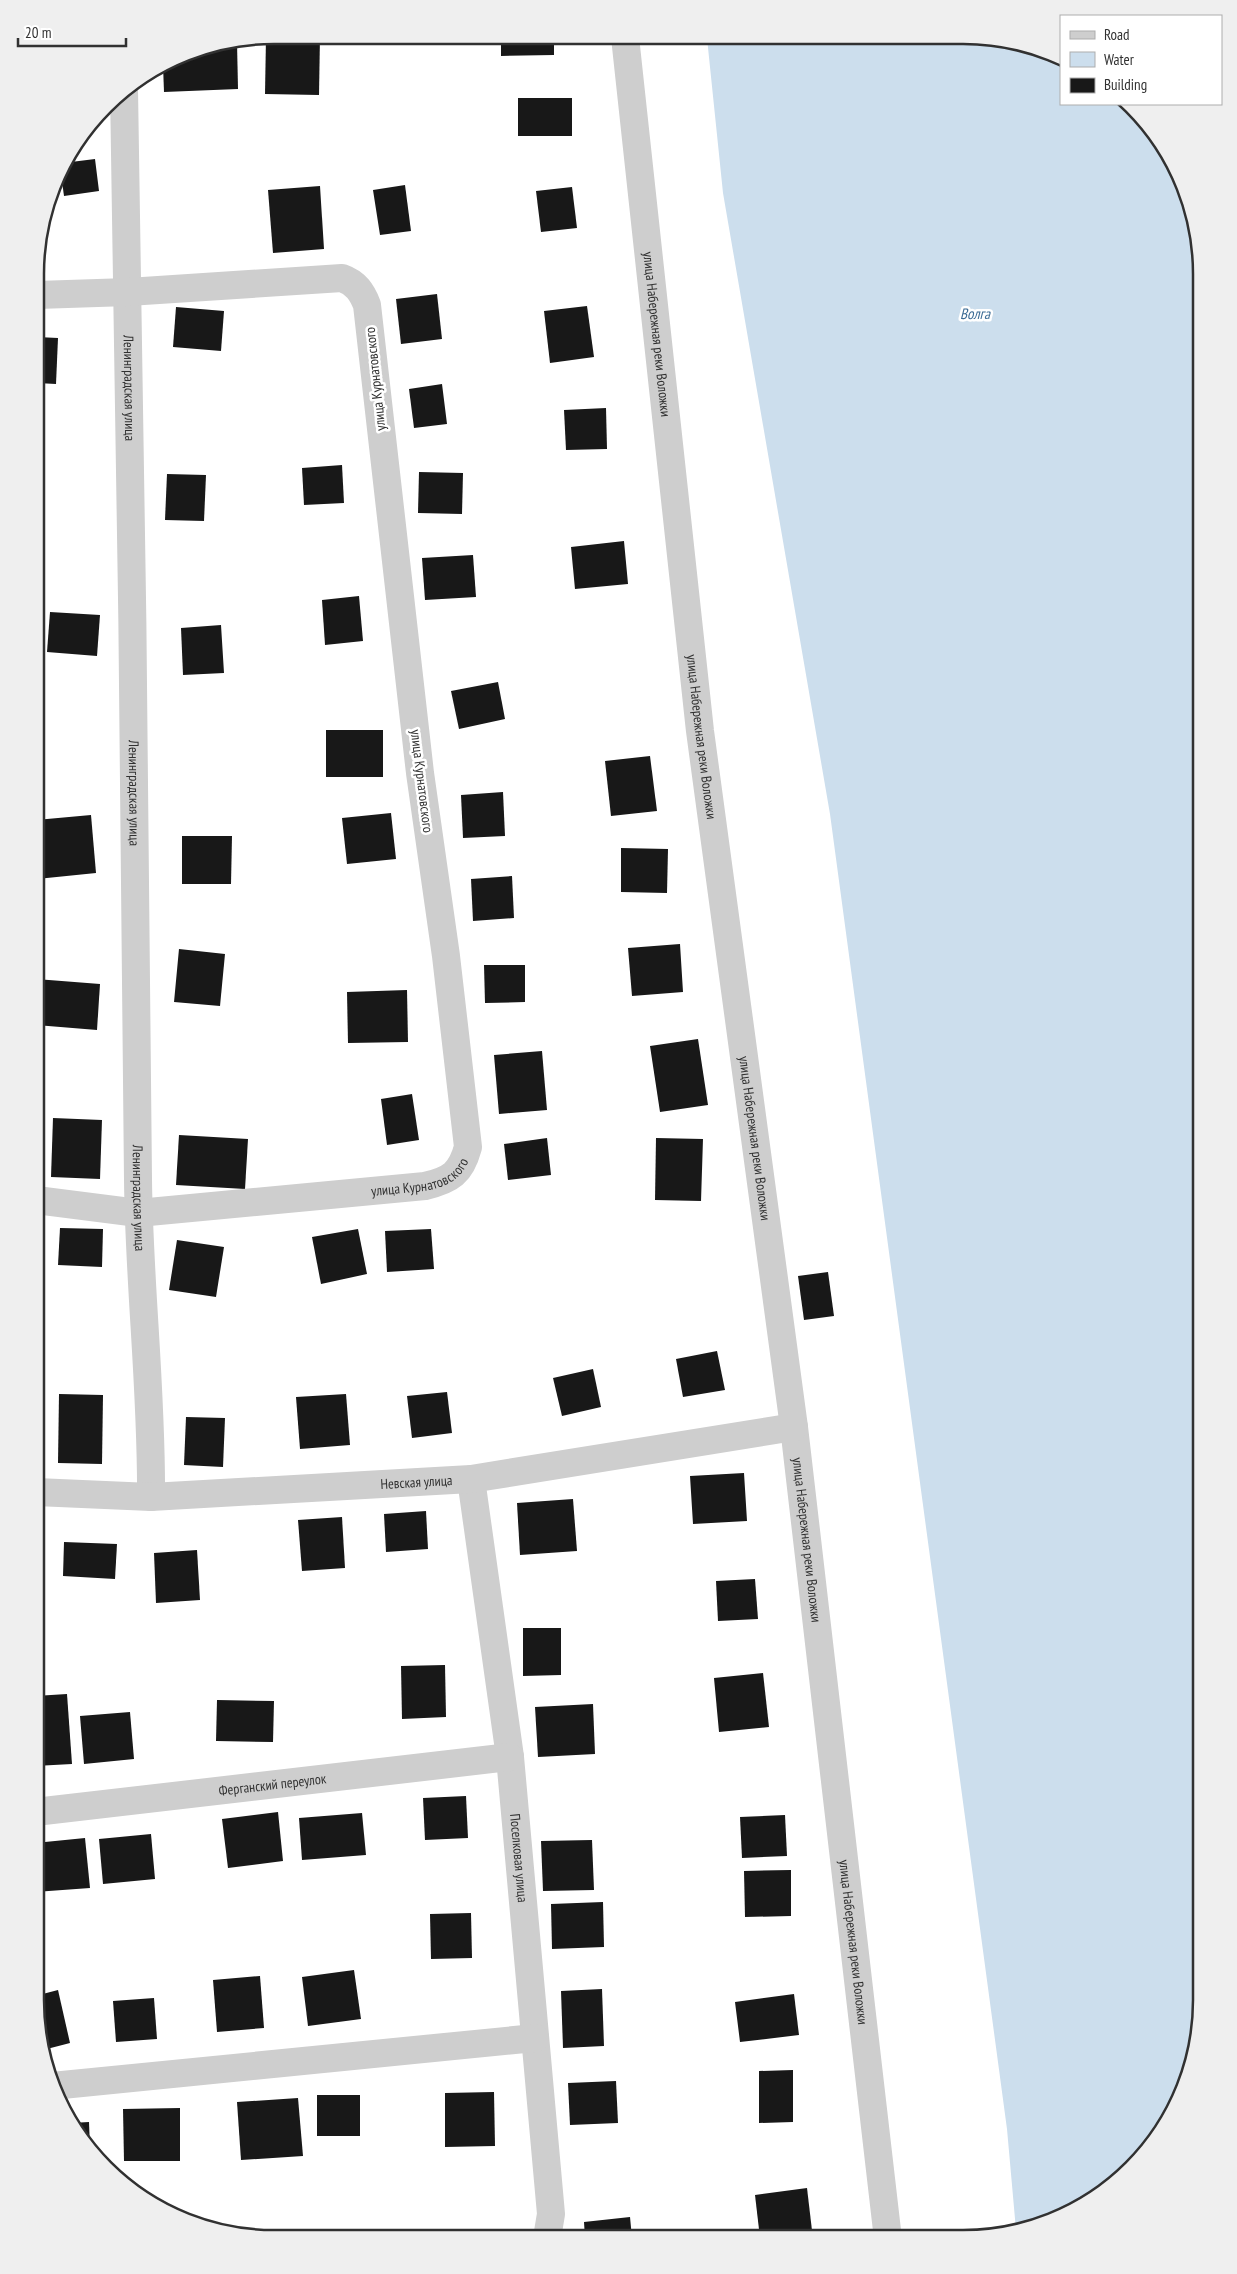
<svg xmlns="http://www.w3.org/2000/svg" width="1237" height="2274" viewBox="0 0 1237 2274" font-family="'PT Sans Narrow',sans-serif">
<rect width="100%" height="100%" fill="#fff"/>
<path fill="#ccdeed" d="M 707,38 L 1010,40 L 1061,57 L 1061,104 L 1129,104 L 1162,141 L 1189,197 L 1202,274 L 1201,2016 L 1184,2091 L 1153,2146 L 1096,2199 L 1040,2226 L 1016,2230 L 1007,2129 L 830,814 L 723,193 Z"/>
<g fill="#181818">
<path d="M 274,35 L 320,35 L 319,95 L 265,94 L 266,37 Z"/>
<path d="M 501,36 L 554,37 L 554,55 L 501,56 Z"/>
<path d="M 237,42 L 238,89 L 164,92 L 163,65 L 183,53 Z"/>
<rect x="518" y="98" width="54" height="38"/>
<path d="M 95,159 L 99,191 L 64,196 L 60,167 L 63,163 Z"/>
<path d="M 405,185 L 411,231 L 380,235 L 373,190 Z"/>
<path d="M 320,186 L 324,249 L 273,253 L 268,190 Z"/>
<path d="M 572,187 L 577,228 L 541,232 L 536,191 Z"/>
<path d="M 437,294 L 442,339 L 401,344 L 396,299 Z"/>
<path d="M 587,306 L 594,357 L 550,363 L 544,311 Z"/>
<path d="M 176,307 L 224,311 L 221,351 L 173,347 Z"/>
<path d="M 37,337 L 58,338 L 56,384 L 37,383 Z"/>
<path d="M 442,384 L 447,424 L 414,428 L 409,389 Z"/>
<path d="M 606,408 L 607,449 L 566,450 L 564,410 Z"/>
<path d="M 342,465 L 344,503 L 304,505 L 302,468 Z"/>
<path d="M 419,472 L 463,473 L 462,514 L 418,513 Z"/>
<path d="M 167,474 L 206,475 L 204,521 L 165,520 Z"/>
<path d="M 624,541 L 628,584 L 575,589 L 571,547 Z"/>
<path d="M 473,555 L 476,597 L 425,600 L 422,558 Z"/>
<path d="M 359,596 L 363,641 L 325,645 L 322,600 Z"/>
<path d="M 50,612 L 100,615 L 97,656 L 47,652 Z"/>
<path d="M 221,625 L 224,673 L 183,675 L 181,628 Z"/>
<path d="M 498,682 L 505,719 L 459,729 L 451,691 Z"/>
<rect x="326" y="730" width="57" height="47"/>
<path d="M 650,756 L 657,811 L 611,816 L 605,761 Z"/>
<path d="M 503,792 L 505,836 L 463,838 L 461,795 Z"/>
<path d="M 391,813 L 396,859 L 347,864 L 342,818 Z"/>
<path d="M 91,815 L 96,873 L 37,879 L 36,820 Z"/>
<path d="M 182,836 L 232,836 L 231,884 L 182,884 Z"/>
<path d="M 621,848 L 668,849 L 667,893 L 621,892 Z"/>
<path d="M 512,876 L 514,918 L 473,921 L 471,879 Z"/>
<path d="M 680,944 L 683,992 L 632,996 L 628,948 Z"/>
<path d="M 179,949 L 225,954 L 220,1006 L 174,1002 Z"/>
<path d="M 484,965 L 525,965 L 525,1002 L 485,1003 Z"/>
<path d="M 36,979 L 100,984 L 97,1030 L 36,1025 Z"/>
<path d="M 407,990 L 408,1042 L 348,1043 L 347,992 Z"/>
<path d="M 698,1039 L 708,1105 L 660,1112 L 650,1046 Z"/>
<path d="M 542,1051 L 547,1110 L 499,1114 L 494,1055 Z"/>
<path d="M 412,1094 L 419,1140 L 387,1145 L 381,1099 Z"/>
<path d="M 53,1118 L 102,1120 L 100,1179 L 51,1177 Z"/>
<path d="M 179,1135 L 248,1139 L 245,1189 L 176,1185 Z"/>
<path d="M 547,1138 L 551,1175 L 508,1180 L 504,1144 Z"/>
<path d="M 656,1138 L 703,1139 L 701,1201 L 655,1200 Z"/>
<path d="M 60,1228 L 103,1229 L 102,1267 L 58,1265 Z"/>
<path d="M 358,1229 L 367,1274 L 321,1284 L 312,1237 Z"/>
<path d="M 431,1229 L 434,1269 L 387,1272 L 385,1231 Z"/>
<path d="M 177,1240 L 224,1247 L 216,1297 L 169,1290 Z"/>
<path d="M 828,1272 L 834,1316 L 804,1320 L 798,1276 Z"/>
<path d="M 717,1351 L 725,1390 L 683,1397 L 676,1359 Z"/>
<path d="M 593,1369 L 601,1407 L 562,1416 L 553,1378 Z"/>
<path d="M 447,1392 L 452,1433 L 412,1438 L 407,1396 Z"/>
<path d="M 59,1394 L 103,1395 L 102,1464 L 58,1463 Z"/>
<path d="M 346,1394 L 350,1445 L 300,1449 L 296,1397 Z"/>
<path d="M 186,1417 L 225,1418 L 223,1467 L 184,1465 Z"/>
<path d="M 744,1473 L 747,1521 L 693,1524 L 690,1476 Z"/>
<path d="M 573,1499 L 577,1551 L 520,1555 L 517,1503 Z"/>
<path d="M 426,1511 L 428,1549 L 386,1552 L 384,1514 Z"/>
<path d="M 342,1517 L 345,1568 L 302,1571 L 298,1520 Z"/>
<path d="M 64,1542 L 117,1544 L 115,1579 L 63,1576 Z"/>
<path d="M 197,1550 L 200,1600 L 156,1603 L 154,1553 Z"/>
<path d="M 755,1579 L 758,1619 L 718,1621 L 716,1581 Z"/>
<path d="M 523,1628 L 561,1628 L 561,1675 L 523,1676 Z"/>
<path d="M 445,1665 L 446,1717 L 402,1719 L 401,1666 Z"/>
<path d="M 763,1673 L 769,1727 L 719,1732 L 714,1678 Z"/>
<path d="M 67,1694 L 72,1764 L 35,1766 L 35,1696 Z"/>
<path d="M 217,1700 L 274,1701 L 273,1742 L 216,1741 Z"/>
<path d="M 593,1704 L 595,1754 L 538,1757 L 535,1707 Z"/>
<path d="M 130,1712 L 134,1759 L 84,1764 L 80,1716 Z"/>
<path d="M 466,1796 L 468,1838 L 425,1840 L 423,1798 Z"/>
<path d="M 278,1812 L 283,1861 L 228,1868 L 222,1819 Z"/>
<path d="M 362,1813 L 366,1855 L 302,1860 L 299,1818 Z"/>
<path d="M 785,1815 L 787,1856 L 742,1858 L 740,1817 Z"/>
<path d="M 151,1834 L 155,1879 L 103,1884 L 99,1839 Z"/>
<path d="M 85,1838 L 90,1888 L 35,1892 L 35,1843 Z"/>
<path d="M 592,1840 L 594,1890 L 543,1891 L 541,1841 Z"/>
<path d="M 791,1870 L 791,1916 L 745,1917 L 744,1871 Z"/>
<path d="M 603,1902 L 604,1947 L 552,1949 L 551,1904 Z"/>
<path d="M 471,1913 L 472,1958 L 431,1959 L 430,1914 Z"/>
<path d="M 354,1970 L 361,2019 L 308,2026 L 302,1977 Z"/>
<path d="M 260,1976 L 264,2028 L 217,2032 L 213,1980 Z"/>
<path d="M 602,1989 L 604,2046 L 563,2048 L 561,1991 Z"/>
<path d="M 58,1990 L 70,2043 L 43,2050 L 35,1996 Z"/>
<path d="M 794,1994 L 799,2035 L 740,2042 L 735,2002 Z"/>
<path d="M 154,1998 L 157,2039 L 116,2042 L 113,2001 Z"/>
<path d="M 793,2070 L 793,2122 L 759,2123 L 759,2071 Z"/>
<path d="M 616,2081 L 618,2123 L 570,2125 L 568,2083 Z"/>
<path d="M 494,2092 L 495,2146 L 445,2147 L 445,2093 Z"/>
<rect x="317" y="2095" width="43" height="41"/>
<path d="M 298,2098 L 303,2156 L 241,2160 L 237,2102 Z"/>
<path d="M 180,2108 L 180,2161 L 124,2161 L 123,2109 Z"/>
<path d="M 89,2122 L 90,2149 L 75,2133 L 71,2123 Z"/>
<path d="M 807,2188 L 813,2239 L 760,2238 L 755,2195 Z"/>
<path d="M 630,2217 L 632,2238 L 585,2238 L 584,2222 Z"/>
</g>
<g fill="none" stroke-linecap="round" stroke-linejoin="round">
<g stroke="#cecece" stroke-width="28">
<path id="s1" d="M 625,37 L 700,731 L 794,1427 L 888,2239"/>
<path id="s2" d="M 124,89 C 132,452 134,816 138,1179 C 139,1285 152,1390 151,1497"/>
<path id="s3" d="M 36,1200 L 138,1213 L 425,1186 C 451,1180 461,1173 468,1147 L 446,956 L 420,773 L 367,305 C 362,292 356,283 342,278 L 128,292 L 37,295"/>
<path id="s4" d="M 471,1479 L 510,1757 L 551,2214 L 547,2238"/>
<path id="s5" d="M 36,1492 L 151,1497 L 471,1479 L 794,1427"/>
<path id="s6" d="M 35,1812 L 510,1757"/>
<path d="M 52,2086 L 535,2038"/>
</g>
</g>
<g text-anchor="middle" stroke-width="5" stroke-linejoin="round" paint-order="stroke">
<g font-size="14" fill="#313131" stroke="#fff">
<text dy="5" stroke="none"><textPath href="#s1" startOffset="299">улица Набережная реки Воложки</textPath></text>
<text transform="translate(375 379) rotate(-96)" y="5">улица Курнатовского</text>
<text dy="5" stroke="none"><textPath href="#s2" startOffset="299">Ленинградская улица</textPath></text>
<text dy="5" stroke="none"><textPath href="#s1" startOffset="704">улица Набережная реки Воложки</textPath></text>
<text transform="translate(422 781) rotate(83)" y="5">улица Курнатовского</text>
<text dy="5" stroke="none"><textPath href="#s2" startOffset="704">Ленинградская улица</textPath></text>
<text dy="5" stroke="none"><textPath href="#s1" startOffset="1109">улица Набережная реки Воложки</textPath></text>
<text dy="5" stroke="none"><textPath href="#s3" startOffset="389">улица Курнатовского</textPath></text>
<text dy="5" stroke="none"><textPath href="#s2" startOffset="1109">Ленинградская улица</textPath></text>
<text dy="5" stroke="none"><textPath href="#s5" startOffset="381">Невская улица</textPath></text>
<text dy="5" stroke="none"><textPath href="#s1" startOffset="1514">улица Набережная реки Воложки</textPath></text>
<text dy="5" stroke="none"><textPath href="#s6" startOffset="239">Ферганский переулок</textPath></text>
<text dy="5" stroke="none"><textPath href="#s4" startOffset="382">Поселковая улица</textPath></text>
<text dy="5" stroke="none"><textPath href="#s1" startOffset="1919">улица Набережная реки Воложки</textPath></text>
</g>
<g font-size="15" font-style="italic" fill="#3d6c95" stroke="#fff">
<text x="975" y="319">Волга</text>
</g>
</g>
<path d="M0 0H1237V2274H0ZM274 44H963A230 230 0 0 1 1193 274V2000A230 230 0 0 1 963 2230H274A230 230 0 0 1 44 2000V274A230 230 0 0 1 274 44Z" fill="#efefef" fill-rule="evenodd"/>
<path fill="none" stroke="#313131" stroke-width="2.5" d="M274 44H963A230 230 0 0 1 1193 274V2000A230 230 0 0 1 963 2230H274A230 230 0 0 1 44 2000V274A230 230 0 0 1 274 44Z"/>
<rect x="1060" y="15" width="162" height="90" fill="#ffffff" stroke="#adadad"/>
<rect x="1070" y="31" width="25" height="8" fill="#cecece" stroke="#adadad"/>
<text x="1104" y="40" font-size="15" fill="#313131">Road</text>
<rect x="1070" y="52" width="25" height="15" fill="#ccdeed" stroke="#adadad"/>
<text x="1104" y="65" font-size="15" fill="#313131">Water</text>
<rect x="1070" y="78" width="25" height="15" fill="#181818" stroke="#adadad"/>
<text x="1104" y="90" font-size="15" fill="#313131">Building</text>
<path d="M18 38v8h108v-8" fill="none" stroke="#313131" stroke-width="2.5"/>
<text x="25" y="38" font-size="15" fill="#313131" stroke="#ffffff" stroke-width="4" paint-order="stroke">20 m</text>
</svg>
